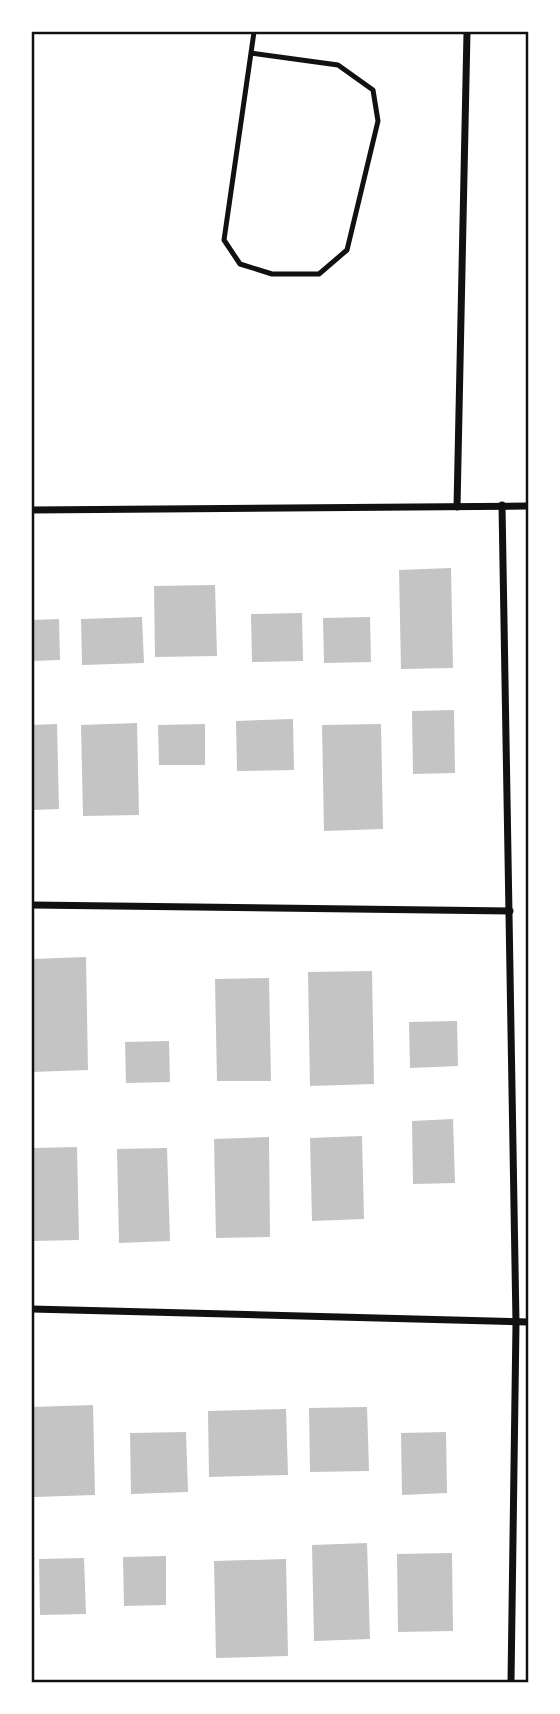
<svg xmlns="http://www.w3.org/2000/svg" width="560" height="1714" viewBox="0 0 560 1714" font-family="Jost,sans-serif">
<rect width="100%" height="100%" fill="#fff"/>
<g fill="#c4c4c4">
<path d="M 451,568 L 453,668 L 401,669 L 399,570 Z"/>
<path d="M 215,585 L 217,656 L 155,657 L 154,586 Z"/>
<path d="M 302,613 L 303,661 L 252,662 L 251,614 Z"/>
<path d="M 142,617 L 144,663 L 82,665 L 81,619 Z"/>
<path d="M 370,617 L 371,662 L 324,663 L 323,618 Z"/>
<path d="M 59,619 L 60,660 L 32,661 L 32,620 Z"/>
<path d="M 454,710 L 455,773 L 413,774 L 412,711 Z"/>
<path d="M 293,719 L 294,770 L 237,771 L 236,721 Z"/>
<path d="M 137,723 L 139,815 L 83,816 L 81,725 Z"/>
<path d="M 57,724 L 59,809 L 32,810 L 32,725 Z"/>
<path d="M 205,724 L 205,765 L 159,765 L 158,725 Z"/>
<path d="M 381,724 L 383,829 L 324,831 L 322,725 Z"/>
<path d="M 86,957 L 88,1070 L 32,1072 L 32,959 Z"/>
<path d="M 372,971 L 374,1084 L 310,1086 L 308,972 Z"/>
<path d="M 269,978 L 271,1081 L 217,1081 L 215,979 Z"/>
<path d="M 457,1021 L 458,1066 L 410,1068 L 409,1022 Z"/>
<path d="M 169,1041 L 170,1082 L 126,1083 L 125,1042 Z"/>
<path d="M 453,1119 L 455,1183 L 413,1184 L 412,1121 Z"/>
<path d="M 362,1136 L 364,1219 L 312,1221 L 310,1138 Z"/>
<path d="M 269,1137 L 270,1237 L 216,1238 L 214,1139 Z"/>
<path d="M 77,1147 L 79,1240 L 32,1241 L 32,1148 Z"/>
<path d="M 167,1148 L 170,1241 L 119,1243 L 117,1149 Z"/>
<path d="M 93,1405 L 95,1495 L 34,1497 L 33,1407 Z"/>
<path d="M 367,1407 L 369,1471 L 310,1472 L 309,1408 Z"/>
<path d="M 286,1409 L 288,1475 L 209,1477 L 208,1411 Z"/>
<path d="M 186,1432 L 188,1492 L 131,1494 L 130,1433 Z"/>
<path d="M 446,1432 L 447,1493 L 402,1495 L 401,1433 Z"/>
<path d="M 367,1543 L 370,1639 L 314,1641 L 312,1545 Z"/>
<path d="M 452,1553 L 453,1631 L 398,1632 L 397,1554 Z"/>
<path d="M 166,1556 L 166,1605 L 124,1606 L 123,1557 Z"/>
<path d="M 84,1558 L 86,1614 L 40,1615 L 39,1559 Z"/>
<path d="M 286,1559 L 288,1656 L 216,1658 L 214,1561 Z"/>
</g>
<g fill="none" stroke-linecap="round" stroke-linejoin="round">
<path stroke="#111" stroke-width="5" d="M 251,53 L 338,65 L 373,90 L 378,121 L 347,250 L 319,274 L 272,274 L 240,264 L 224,240 L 254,32"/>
<g stroke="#111" stroke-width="7">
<path d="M 502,505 L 516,1323 L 511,1682"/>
<path d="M 457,507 L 467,32"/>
<path d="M 32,510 L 528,506"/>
<path d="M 32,905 L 510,911"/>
<path d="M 32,1309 L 528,1322"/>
</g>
</g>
<rect width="560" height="1714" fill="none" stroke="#ffffff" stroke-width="66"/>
<rect x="33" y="33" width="494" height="1648" fill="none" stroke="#111" stroke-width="2.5"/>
</svg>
